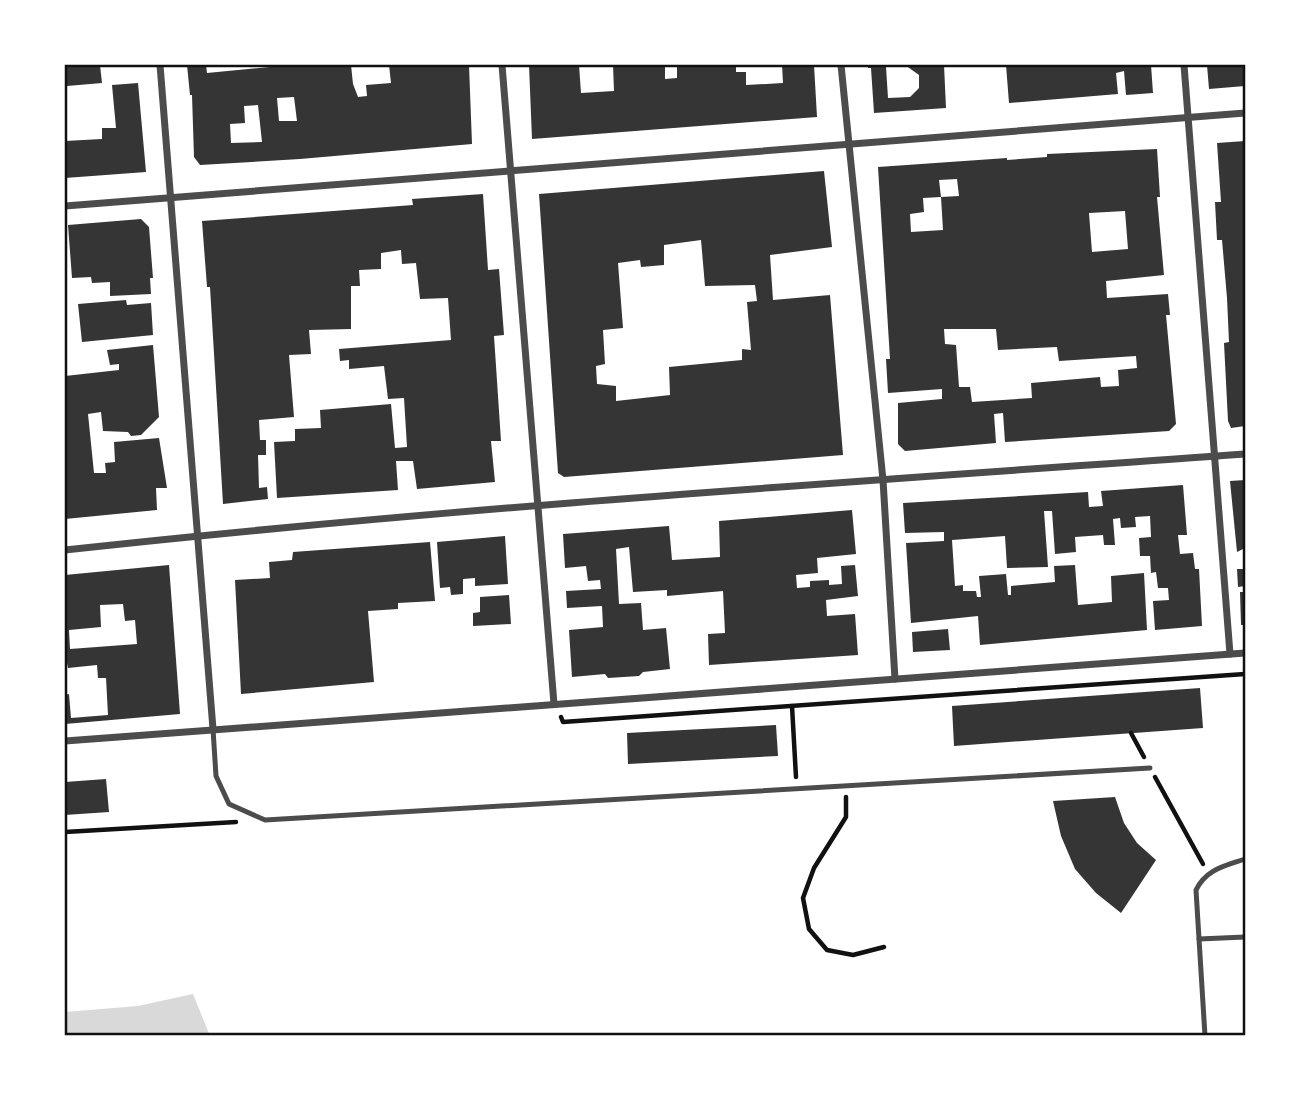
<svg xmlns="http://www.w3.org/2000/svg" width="1310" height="1101" viewBox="0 0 1310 1101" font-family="'Fira Sans',sans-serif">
<rect width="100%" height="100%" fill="#fff"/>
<path fill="#d9d9d9" d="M 193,994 L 210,1036 L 65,1036 L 65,1012 L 138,1006 Z"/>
<g fill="#353535" fill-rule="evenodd">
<path d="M 65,65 L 100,65 L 102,83 L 67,86 Z"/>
<path d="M 187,65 L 206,65 L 207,73 L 291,65 L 351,65 L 353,84 L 358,97 L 367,96 L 366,85 L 391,83 L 389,65 L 469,65 L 472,144 L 300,159 L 200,165 L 194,157 L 192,95 L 190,95 ZM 294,97 L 297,121 L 279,121 L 277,98 ZM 258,105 L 262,142 L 231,143 L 230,124 L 245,123 L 244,106 Z"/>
<path d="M 529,65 L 579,65 L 581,93 L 614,91 L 613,65 L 665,65 L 665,79 L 677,78 L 677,65 L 736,65 L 736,72 L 746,72 L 746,85 L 783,83 L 782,65 L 814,65 L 817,117 L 532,139 Z"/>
<path d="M 868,65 L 898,65 L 898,67 L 886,67 L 888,98 L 910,97 L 919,88 L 919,75 L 905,65 L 944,65 L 946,108 L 874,113 L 871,68 L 868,68 Z"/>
<path d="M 1006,65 L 1151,65 L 1153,93 L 1126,95 L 1124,71 L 1116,73 L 1118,94 L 1009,103 Z"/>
<path d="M 1207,65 L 1245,65 L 1245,86 L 1209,89 Z"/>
<path d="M 138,83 L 146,172 L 65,178 L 65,141 L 102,139 L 102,128 L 116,128 L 112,85 Z"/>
<path d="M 1245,141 L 1245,426 L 1231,428 L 1228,421 L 1224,343 L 1229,342 L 1227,298 L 1222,240 L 1217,240 L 1215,202 L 1221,202 L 1217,143 Z"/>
<path d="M 1157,149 L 1160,197 L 1157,197 L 1164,275 L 1106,281 L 1107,298 L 1168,294 L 1170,315 L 1166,315 L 1176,424 L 1169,431 L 1005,442 L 1003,413 L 994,414 L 996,443 L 905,451 L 898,444 L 898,403 L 942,399 L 942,389 L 888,393 L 886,359 L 890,359 L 878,167 L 1007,158 L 1007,160 L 1047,157 L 1047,154 ZM 957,179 L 959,196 L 941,197 L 943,230 L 911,232 L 910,214 L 924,212 L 923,198 L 941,197 L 939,180 ZM 1125,211 L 1128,249 L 1092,252 L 1089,213 ZM 944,329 L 996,329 L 998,350 L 1057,347 L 1059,361 L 1136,356 L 1137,368 L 1118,370 L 1119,386 L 1101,387 L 1100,377 L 1031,383 L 1032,398 L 972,402 L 970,387 L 959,387 L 956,345 L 945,344 Z"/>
<path d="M 824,171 L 832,247 L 770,255 L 773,300 L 830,295 L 843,455 L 564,477 L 558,473 L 539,194 ZM 701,240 L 705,286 L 755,285 L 757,301 L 747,302 L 751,350 L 742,349 L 742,360 L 669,367 L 670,395 L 616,401 L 616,386 L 597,384 L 596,366 L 605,364 L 603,330 L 623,328 L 618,263 L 640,260 L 641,267 L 664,265 L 664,245 Z"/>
<path d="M 483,194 L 488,270 L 499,269 L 504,335 L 494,336 L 501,441 L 491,441 L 495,482 L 417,489 L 413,461 L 396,461 L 398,490 L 277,498 L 274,442 L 295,441 L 295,429 L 321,428 L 320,410 L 391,404 L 395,448 L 407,447 L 404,398 L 388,399 L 384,366 L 349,369 L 349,360 L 340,361 L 339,349 L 451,340 L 448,298 L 420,299 L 416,263 L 402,264 L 401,250 L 381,253 L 381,269 L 359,270 L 360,286 L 351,286 L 351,329 L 309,330 L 311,354 L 289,355 L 294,417 L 259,420 L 260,440 L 266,440 L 266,455 L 258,455 L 259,488 L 267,487 L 268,499 L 223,504 L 210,287 L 207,287 L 202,221 L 413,205 L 412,199 Z"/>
<path d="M 141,219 L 149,227 L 153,278 L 150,278 L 151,294 L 110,296 L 110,282 L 92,283 L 91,277 L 72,278 L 68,225 Z"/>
<path d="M 126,300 L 127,305 L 151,303 L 153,335 L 82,342 L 78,304 Z"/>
<path d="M 153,345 L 159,417 L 141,435 L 131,436 L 128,432 L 103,431 L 101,412 L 88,414 L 94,473 L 106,473 L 105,463 L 115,462 L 114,442 L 159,438 L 167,488 L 156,488 L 157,510 L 65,519 L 65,376 L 119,370 L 119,364 L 110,365 L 107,350 Z"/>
<path d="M 1245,480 L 1245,548 L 1237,552 L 1230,481 Z"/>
<path d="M 1183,485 L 1187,535 L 1178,535 L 1180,554 L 1193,553 L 1195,569 L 1199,569 L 1202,626 L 1155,630 L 1153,601 L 1169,600 L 1168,588 L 1158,588 L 1156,572 L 1151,573 L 1150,556 L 1140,556 L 1139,538 L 1151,537 L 1150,516 L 1135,517 L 1136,527 L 1121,528 L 1120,518 L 1113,519 L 1115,545 L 1104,545 L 1103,535 L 1075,537 L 1076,552 L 1055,554 L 1052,511 L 1044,511 L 1048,567 L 1007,568 L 1005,536 L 952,540 L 955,586 L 963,585 L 963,591 L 976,591 L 977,597 L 981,597 L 979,576 L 1006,574 L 1008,595 L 1011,595 L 1011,586 L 1055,582 L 1054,566 L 1075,565 L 1078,605 L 1112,602 L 1111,576 L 1144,573 L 1147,630 L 980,645 L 978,616 L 911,623 L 906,543 L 944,541 L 944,532 L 905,533 L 903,503 L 1088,492 L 1089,507 L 1103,506 L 1101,491 Z"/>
<path d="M 852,510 L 856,554 L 817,558 L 818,573 L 796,575 L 797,588 L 810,587 L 810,581 L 829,580 L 829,585 L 842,584 L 841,566 L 855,565 L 858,596 L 826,600 L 827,616 L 855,614 L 858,655 L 709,665 L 708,634 L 725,633 L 723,591 L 667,596 L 667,590 L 633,592 L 629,547 L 616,549 L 619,604 L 641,603 L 643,630 L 666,628 L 670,669 L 643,672 L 639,676 L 608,678 L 605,674 L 572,677 L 569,630 L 603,627 L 602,606 L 567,608 L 566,591 L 601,589 L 600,580 L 588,581 L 586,566 L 565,568 L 563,534 L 669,526 L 672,560 L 720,557 L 719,521 Z"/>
<path d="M 505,536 L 508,584 L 475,586 L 475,578 L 463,579 L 463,594 L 451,595 L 450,587 L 440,588 L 437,542 Z"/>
<path d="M 430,542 L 435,601 L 398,603 L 398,609 L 368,611 L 374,682 L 241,694 L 235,580 L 270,578 L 269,562 L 292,560 L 293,552 Z"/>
<path d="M 169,565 L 180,714 L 65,724 L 65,695 L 69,694 L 71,718 L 108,715 L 106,678 L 98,678 L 97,665 L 68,668 L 65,653 L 65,575 ZM 123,604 L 125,621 L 135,620 L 137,644 L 70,649 L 69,630 L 101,627 L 100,605 Z"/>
<path d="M 1237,569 L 1245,569 L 1245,586 L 1238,587 Z"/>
<path d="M 1240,592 L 1245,592 L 1245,625 L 1241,625 Z"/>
<path d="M 509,595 L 511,624 L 473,626 L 473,613 L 480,612 L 480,597 Z"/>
<path d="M 948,629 L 950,650 L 913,652 L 912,632 Z"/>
<path d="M 1200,688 L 1203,728 L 954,746 L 952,706 Z"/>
<path d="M 776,725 L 778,756 L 628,764 L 627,733 Z"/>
<path d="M 106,779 L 109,812 L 65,815 L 65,782 Z"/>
<path d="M 1115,797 L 1124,823 L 1137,843 L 1156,860 L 1121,913 L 1096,893 L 1075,869 L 1061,836 L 1053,801 Z"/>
</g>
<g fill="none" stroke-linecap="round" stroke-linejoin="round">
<g stroke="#111" stroke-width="4.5">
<path d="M 792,706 L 796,777"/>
<path d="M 561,717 L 563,722 L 1245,674"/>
<path d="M 1131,733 L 1144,757"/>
<path d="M 1155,777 L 1203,864"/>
<path d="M 846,797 L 846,817 L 814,868 L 803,898 L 809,929 L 827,950 L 853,955 L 884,947"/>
<path d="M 65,832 L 236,822"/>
</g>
<g stroke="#4c4c4c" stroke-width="5">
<path d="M 213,729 L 216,776 L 229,804 L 265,820 L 1150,768"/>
<path d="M 1199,939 L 1245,937"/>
<path d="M 1205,1036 L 1196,890 C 1206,869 1225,866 1245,859"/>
</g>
<g stroke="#4c4c4c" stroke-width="7">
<path d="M 160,65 L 213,729"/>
<path d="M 502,65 L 554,704"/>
<path d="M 841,65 L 883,480 L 895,679"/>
<path d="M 1184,65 L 1230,654"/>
<path d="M 65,206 L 1245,113"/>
<path d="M 65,550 C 457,507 851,482 1245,454"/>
<path d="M 65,741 L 1245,653"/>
</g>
</g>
<rect width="1310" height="1101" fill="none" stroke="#ffffff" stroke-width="133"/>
<rect x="66" y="66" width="1178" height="968" fill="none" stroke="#111" stroke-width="2.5"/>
</svg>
